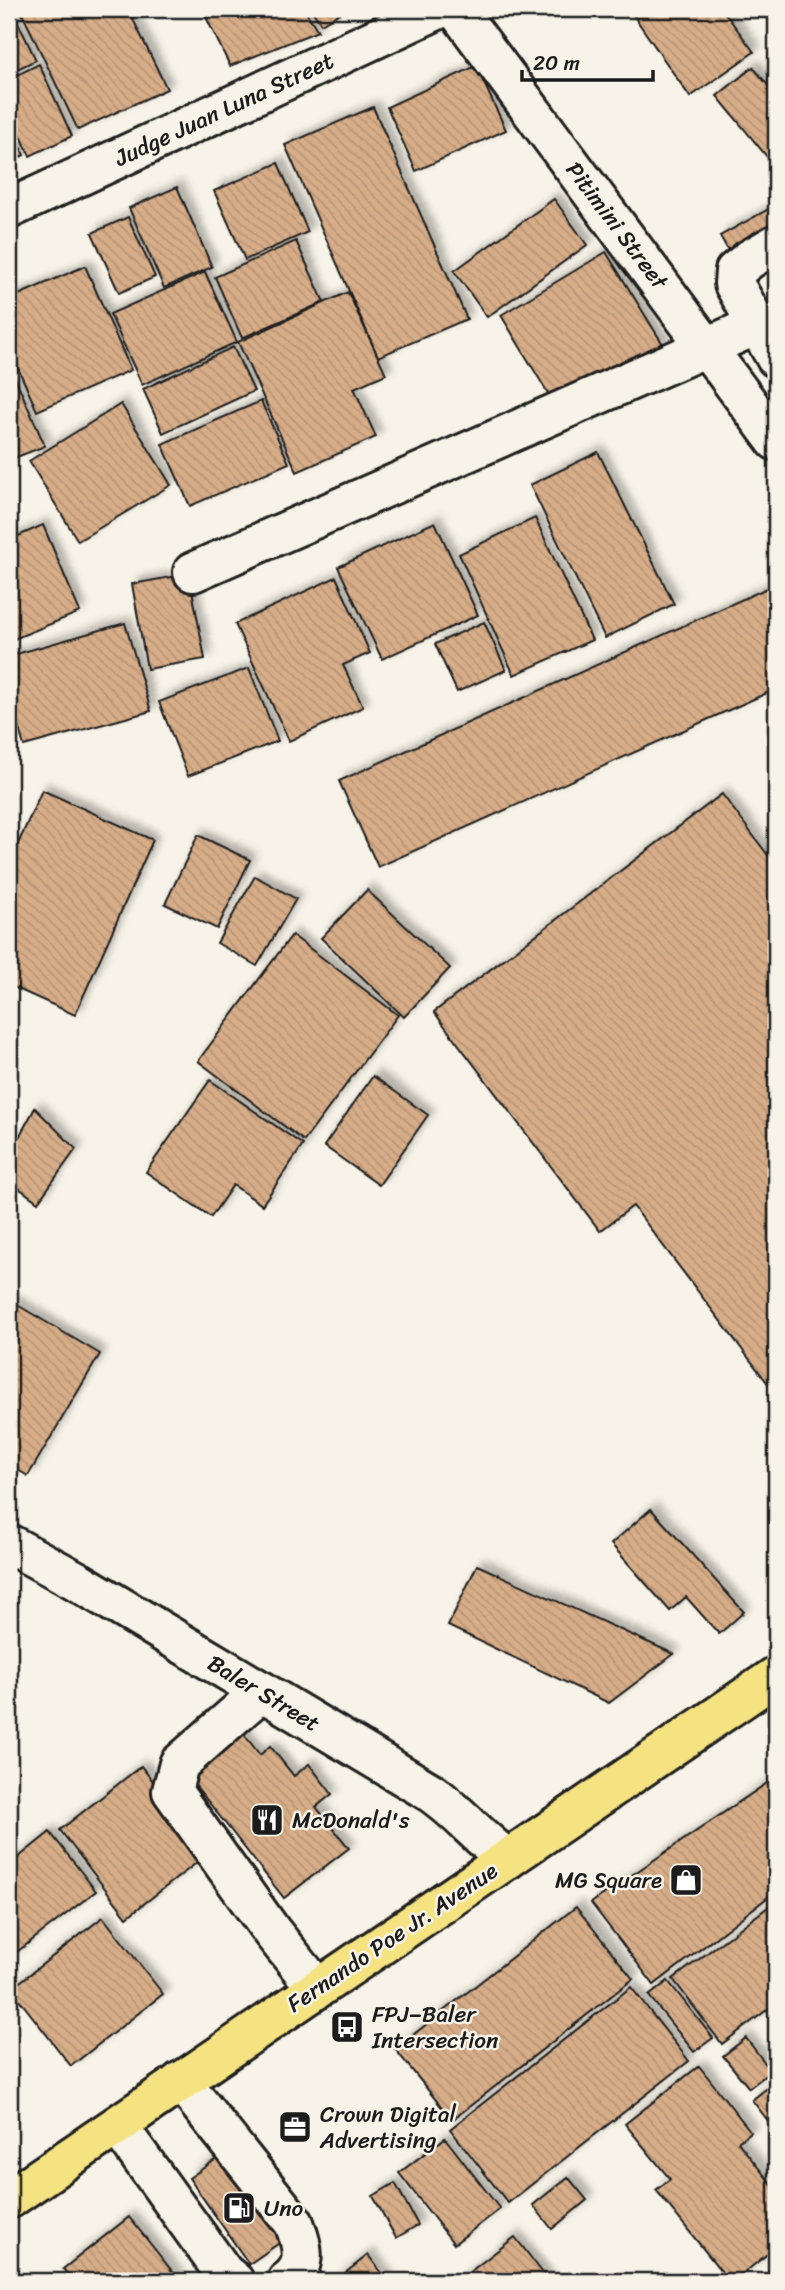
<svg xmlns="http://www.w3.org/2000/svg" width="785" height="2290" viewBox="0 0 785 2290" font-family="Sriracha,sans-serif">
<defs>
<pattern id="building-back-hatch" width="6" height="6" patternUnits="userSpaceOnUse" patternTransform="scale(1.75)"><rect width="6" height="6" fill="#d7ad88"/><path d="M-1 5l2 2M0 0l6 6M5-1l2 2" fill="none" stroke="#b89475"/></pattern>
<filter id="shadow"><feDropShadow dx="6" dy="-6" stdDeviation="3.5" flood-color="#0004"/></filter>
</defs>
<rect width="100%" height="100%" fill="#f7f3e8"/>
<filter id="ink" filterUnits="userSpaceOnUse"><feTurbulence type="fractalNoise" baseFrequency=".0143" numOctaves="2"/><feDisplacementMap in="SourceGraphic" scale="14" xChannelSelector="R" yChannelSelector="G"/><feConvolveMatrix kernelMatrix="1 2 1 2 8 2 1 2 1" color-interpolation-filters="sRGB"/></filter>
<g filter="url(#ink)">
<g fill="url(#building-back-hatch)" stroke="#1c1c1c" stroke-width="2" filter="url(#shadow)">
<path d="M 20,9 L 128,9 L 167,89 L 78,130 Z"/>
<path d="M 202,9 L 304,9 L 318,31 L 230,66 Z"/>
<path d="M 311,9 L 347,9 L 321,24 Z"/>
<path d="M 629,9 L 722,9 L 754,52 L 690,97 Z"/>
<path d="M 13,12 L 36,60 L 9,73 L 9,14 Z"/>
<path d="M 39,64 L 72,136 L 30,156 L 9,110 L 9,79 Z"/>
<path d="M 476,66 L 506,130 L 416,171 L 387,107 Z"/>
<path d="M 753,67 L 776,95 L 776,160 L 772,163 L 717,96 Z"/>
<path d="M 373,107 L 467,319 L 378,357 L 285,145 Z"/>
<path d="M 9,123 L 24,155 L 9,163 Z"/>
<path d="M 278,163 L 308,232 L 245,260 L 214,191 Z"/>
<path d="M 177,187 L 212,267 L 164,288 L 129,208 Z"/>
<path d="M 554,199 L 587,245 L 487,317 L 454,271 Z"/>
<path d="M 776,205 L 776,238 L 734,261 L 720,236 Z"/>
<path d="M 128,217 L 155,277 L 119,293 L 92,233 Z"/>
<path d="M 296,241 L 324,302 L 242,338 L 215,277 Z"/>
<path d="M 606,252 L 664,346 L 558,410 L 501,315 Z"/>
<path d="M 85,266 L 131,370 L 37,411 L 9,348 L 9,299 Z"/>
<path d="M 205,272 L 237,342 L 142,385 L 110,314 Z"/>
<path d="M 348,292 L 386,374 L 354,388 L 376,437 L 297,472 L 238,342 Z"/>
<path d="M 233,347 L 254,391 L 163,433 L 143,389 Z"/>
<path d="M 9,364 L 45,446 L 9,460 Z"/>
<path d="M 261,401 L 289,463 L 190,506 L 162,444 Z"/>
<path d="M 121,404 L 171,485 L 78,541 L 29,461 Z"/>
<path d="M 598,452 L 674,604 L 605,638 L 530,485 Z"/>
<path d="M 535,518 L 592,640 L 514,675 L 459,554 Z"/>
<path d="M 435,522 L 478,615 L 382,659 L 338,567 Z"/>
<path d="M 43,525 L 80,612 L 9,641 L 9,540 Z"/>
<path d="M 189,574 L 205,659 L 147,669 L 132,584 Z"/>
<path d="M 336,577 L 370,653 L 343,665 L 363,707 L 289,741 L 235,624 Z"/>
<path d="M 776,584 L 776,689 L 378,867 L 339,781 Z"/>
<path d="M 484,622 L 506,670 L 457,692 L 435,644 Z"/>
<path d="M 125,623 L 151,711 L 24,746 L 9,694 L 9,656 Z"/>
<path d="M 249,668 L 278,741 L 188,776 L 159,702 Z"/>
<path d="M 42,790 L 153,840 L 75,1015 L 9,985 L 9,864 Z"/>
<path d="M 722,794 L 776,866 L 776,1394 L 633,1206 L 600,1231 L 434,1012 Z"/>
<path d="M 198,835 L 250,860 L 217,929 L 165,904 Z"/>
<path d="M 255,876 L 296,899 L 257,966 L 217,943 Z"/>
<path d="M 367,890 L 450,968 L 404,1017 L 321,938 Z"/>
<path d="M 292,935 L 398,1015 L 304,1141 L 198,1061 Z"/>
<path d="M 373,1076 L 428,1115 L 379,1185 L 324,1146 Z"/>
<path d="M 210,1080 L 303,1145 L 262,1205 L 233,1185 L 211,1217 L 146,1172 Z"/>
<path d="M 35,1108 L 76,1149 L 38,1202 L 9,1181 L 9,1155 Z"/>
<path d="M 9,1300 L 100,1354 L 28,1476 L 9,1465 Z"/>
<path d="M 651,1509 L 744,1612 L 719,1634 L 686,1597 L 670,1611 L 611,1544 Z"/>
<path d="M 477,1565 L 674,1654 L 609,1703 L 448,1626 Z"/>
<path d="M 243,1733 L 260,1755 L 270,1746 L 294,1776 L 309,1764 L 332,1794 L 316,1807 L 349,1848 L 284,1898 L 188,1776 Z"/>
<path d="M 141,1766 L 209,1853 L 127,1917 L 60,1830 Z"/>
<path d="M 776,1777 L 776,1891 L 654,1985 L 591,1903 Z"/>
<path d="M 50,1832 L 96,1891 L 9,1958 L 9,1865 Z"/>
<path d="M 776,1901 L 776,2003 L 722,2044 L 673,1979 Z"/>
<path d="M 576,1907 L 633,1979 L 452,2120 L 395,2049 Z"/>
<path d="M 103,1917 L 163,1994 L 71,2066 L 11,1989 Z"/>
<path d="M 668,1981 L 713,2038 L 694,2052 L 649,1996 Z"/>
<path d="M 631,1987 L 689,2061 L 508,2203 L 450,2129 Z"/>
<path d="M 746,2038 L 771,2071 L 749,2088 L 723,2056 Z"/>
<path d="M 699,2066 L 751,2132 L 738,2142 L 776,2190 L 776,2247 L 734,2281 L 729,2281 L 656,2190 L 670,2179 L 625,2124 Z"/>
<path d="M 776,2081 L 776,2131 L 752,2100 Z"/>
<path d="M 445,2138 L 500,2209 L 454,2244 L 399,2173 Z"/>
<path d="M 228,2151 L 288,2237 L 249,2264 L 189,2178 Z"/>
<path d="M 568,2177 L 587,2200 L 552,2229 L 533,2205 Z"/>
<path d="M 395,2183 L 418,2225 L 396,2238 L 373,2196 Z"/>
<path d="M 129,2217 L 180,2281 L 73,2281 L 63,2269 Z"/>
<path d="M 515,2237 L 549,2281 L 458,2281 Z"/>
<path d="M 368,2255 L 388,2281 L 335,2281 Z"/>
</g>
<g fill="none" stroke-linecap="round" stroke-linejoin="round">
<defs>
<g id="minor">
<path d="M 456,9 L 776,441"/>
<path d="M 9,209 L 439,9"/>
<path d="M 776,244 L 750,259 L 735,271 L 734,284 L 776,358"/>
<path d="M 193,572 L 757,325"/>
<path d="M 9,1544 L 79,1582 L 430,1792 C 459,1812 480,1839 508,1859"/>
<path d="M 262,1691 L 179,1764 L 172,1791 L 272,1932 L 317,1988"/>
<path d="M 181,2081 L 294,2223 C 302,2244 309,2266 287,2281"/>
<path d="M 118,2126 L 224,2273 L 234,2281"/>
</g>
<path id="major" d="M 9,2199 L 776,1676"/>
</defs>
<use href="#minor" stroke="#1c1c1c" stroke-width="44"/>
<use href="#major" stroke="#1c1c1c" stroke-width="44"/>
<use href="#minor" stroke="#f7f3e8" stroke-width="38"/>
<use href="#major" stroke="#f5e382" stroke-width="38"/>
</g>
</g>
<defs>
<symbol id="restaurant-square" viewBox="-11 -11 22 22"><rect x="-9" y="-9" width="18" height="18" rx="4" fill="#1c1c1c" stroke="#f7f3e8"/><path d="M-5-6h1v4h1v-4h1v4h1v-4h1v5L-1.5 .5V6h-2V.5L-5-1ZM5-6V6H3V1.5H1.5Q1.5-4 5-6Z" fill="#fff"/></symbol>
<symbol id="shop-square" viewBox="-11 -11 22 22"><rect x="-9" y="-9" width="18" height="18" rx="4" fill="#1c1c1c" stroke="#f7f3e8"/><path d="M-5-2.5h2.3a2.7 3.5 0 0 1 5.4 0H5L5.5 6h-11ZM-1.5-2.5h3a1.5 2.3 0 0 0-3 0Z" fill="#fff"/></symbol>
<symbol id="bus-square" viewBox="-11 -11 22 22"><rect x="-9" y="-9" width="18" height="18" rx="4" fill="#1c1c1c" stroke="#f7f3e8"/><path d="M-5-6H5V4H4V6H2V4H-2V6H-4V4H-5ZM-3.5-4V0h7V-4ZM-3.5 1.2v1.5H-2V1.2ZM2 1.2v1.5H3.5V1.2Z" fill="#fff"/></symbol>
<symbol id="office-square" viewBox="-11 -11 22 22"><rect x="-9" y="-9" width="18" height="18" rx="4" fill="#1c1c1c" stroke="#f7f3e8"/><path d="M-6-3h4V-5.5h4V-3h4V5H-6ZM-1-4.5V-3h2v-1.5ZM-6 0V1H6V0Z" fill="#fff"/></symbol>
<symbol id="fuel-square" viewBox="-11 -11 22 22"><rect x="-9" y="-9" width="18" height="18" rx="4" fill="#1c1c1c" stroke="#f7f3e8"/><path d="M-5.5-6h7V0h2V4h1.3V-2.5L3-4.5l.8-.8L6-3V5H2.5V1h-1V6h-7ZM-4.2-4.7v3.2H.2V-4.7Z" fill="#fff"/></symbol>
</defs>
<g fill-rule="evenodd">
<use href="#restaurant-square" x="248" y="1801" width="38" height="38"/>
<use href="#shop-square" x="667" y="1861" width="38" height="38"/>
<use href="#bus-square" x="328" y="2008" width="38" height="38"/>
<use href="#office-square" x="276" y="2108" width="38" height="38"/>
<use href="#fuel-square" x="220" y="2189" width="38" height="38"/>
</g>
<g text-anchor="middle" stroke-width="5" stroke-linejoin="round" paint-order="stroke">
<g font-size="23" fill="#1c1c1c" stroke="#f7f3e8">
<text transform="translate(224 109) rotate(-25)" y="8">Judge Juan Luna Street</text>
<text transform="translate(617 225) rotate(53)" y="8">Pitimini Street</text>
<text transform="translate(264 1693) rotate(31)" y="8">Baler Street</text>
<text transform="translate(392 1937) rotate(-34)" y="8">Fernando Poe Jr. Avenue</text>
</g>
<g font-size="23" fill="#1c1c1c" stroke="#f7f3e8" text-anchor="start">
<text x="292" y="1828">McDonald's</text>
<text x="662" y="1888" text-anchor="end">MG Square</text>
<text x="372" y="2022">FPJ–Baler<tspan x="372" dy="26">Intersection</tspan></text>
<text x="320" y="2122">Crown Digital<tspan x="320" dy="26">Advertising</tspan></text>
<text x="264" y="2216">Uno</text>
</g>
</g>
<rect width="785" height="2290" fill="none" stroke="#f7f3e8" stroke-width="35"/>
<rect x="18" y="18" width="750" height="2255" fill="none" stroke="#1c1c1c" stroke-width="2.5" filter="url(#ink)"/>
<path d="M522 70v10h131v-10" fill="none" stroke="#1c1c1c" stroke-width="3.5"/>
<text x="533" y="70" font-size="21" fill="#1c1c1c" stroke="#f7f3e8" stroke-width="5" paint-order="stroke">20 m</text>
</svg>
